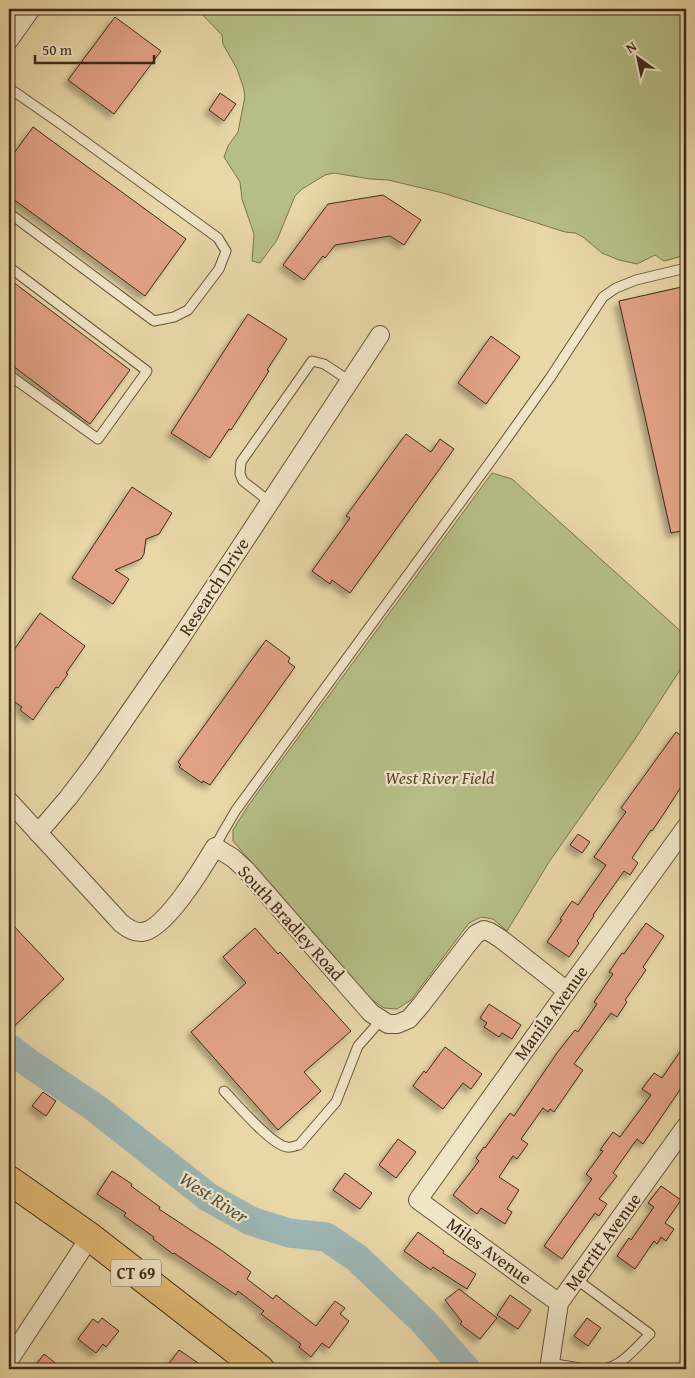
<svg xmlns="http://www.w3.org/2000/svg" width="695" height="1378" viewBox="0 0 695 1378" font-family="'Gentium Book Plus',serif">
<defs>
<filter id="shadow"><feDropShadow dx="-4.5" dy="4.5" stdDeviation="2.5" flood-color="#0004"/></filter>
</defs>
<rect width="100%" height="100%" fill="#e8d7a7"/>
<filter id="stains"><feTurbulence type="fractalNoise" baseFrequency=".004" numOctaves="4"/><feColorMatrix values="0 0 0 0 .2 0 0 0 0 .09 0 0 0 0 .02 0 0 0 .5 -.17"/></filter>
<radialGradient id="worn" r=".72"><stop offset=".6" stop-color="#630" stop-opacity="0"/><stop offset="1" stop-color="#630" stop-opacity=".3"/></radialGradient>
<g fill="#b6be87" stroke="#7a7450">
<path d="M 197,9 L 686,9 L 686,255 L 664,261 L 655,255 L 637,264 L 619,260 L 602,253 L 583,237 L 575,233 L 565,232 L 443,193 L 388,180 L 370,179 L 334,173 L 325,175 L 302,189 L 295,196 L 277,240 L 260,263 L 252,261 L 254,234 L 242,199 L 240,182 L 224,157 L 228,146 L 238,132 L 245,96 L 243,86 L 237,69 L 223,44 L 222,35 Z"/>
<path d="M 492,473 L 512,479 L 686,636 L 686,661 L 633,742 L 549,862 L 507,931 L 493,919 L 481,917 L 469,923 L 411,1000 L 397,1009 L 384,1008 L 372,1000 L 233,841 L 233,830 L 248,806 Z"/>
</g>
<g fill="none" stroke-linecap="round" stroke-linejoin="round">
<path stroke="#9db6b4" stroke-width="29" d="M 9,1048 L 33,1066 L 94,1107 L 208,1197 L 251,1221 L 289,1233 L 326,1237 L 357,1258 L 423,1321 L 466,1369"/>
</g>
<g fill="#e1a185" stroke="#3d2918" filter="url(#shadow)">
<path d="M 115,17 L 161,51 L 114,114 L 68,80 Z"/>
<path d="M 220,93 L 236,104 L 224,121 L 209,110 Z"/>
<path d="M 33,127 L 186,239 L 145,296 L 9,196 L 9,160 Z"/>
<path d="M 383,195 L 421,220 L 404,245 L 390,236 L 335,245 L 325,258 L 323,256 L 304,280 L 283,265 L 328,204 Z"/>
<path d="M 9,279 L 130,370 L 90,424 L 9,363 Z"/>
<path d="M 686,286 L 686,530 L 671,533 L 619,301 Z"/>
<path d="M 248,314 L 287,339 L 267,370 L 269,371 L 231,430 L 229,429 L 210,458 L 171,433 Z"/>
<path d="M 491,336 L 520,357 L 486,404 L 458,383 Z"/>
<path d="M 406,434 L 431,452 L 440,439 L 454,449 L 350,593 L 332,580 L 330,584 L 312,571 L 350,518 L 346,516 Z"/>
<path d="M 132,487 L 172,513 L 159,534 L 146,539 L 144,554 L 141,559 L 115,570 L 129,579 L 113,604 L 72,578 Z"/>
<path d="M 40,613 L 85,646 L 66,673 L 68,674 L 58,688 L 56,687 L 33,720 L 20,710 L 22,707 L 9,698 L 9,657 Z"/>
<path d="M 266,640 L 290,658 L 288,662 L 295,667 L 210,785 L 203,781 L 202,783 L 179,767 L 181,765 L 178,762 Z"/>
<path d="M 676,732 L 686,739 L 686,779 L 663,815 L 652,831 L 651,830 L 632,858 L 638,863 L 630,875 L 624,871 L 593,915 L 594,916 L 577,941 L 579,943 L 569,957 L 547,942 L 562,920 L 560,919 L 572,901 L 578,905 L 606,865 L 594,857 L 626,812 L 621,808 Z"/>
<path d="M 578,834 L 590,842 L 582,853 L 570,845 Z"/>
<path d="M 9,921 L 64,979 L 9,1031 Z"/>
<path d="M 646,923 L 664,936 L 643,967 L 646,970 L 625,1000 L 627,1002 L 617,1017 L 611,1013 L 574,1064 L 583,1070 L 554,1112 L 550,1109 L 548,1112 L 543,1108 L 521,1139 L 528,1144 L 517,1159 L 513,1156 L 499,1177 L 519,1190 L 507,1209 L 512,1212 L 505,1224 L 481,1208 L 477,1214 L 453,1195 L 479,1161 L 476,1158 L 484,1147 L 485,1148 L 510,1113 L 514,1116 L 557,1053 L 575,1030 L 578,1032 L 597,1004 L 594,1002 L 613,974 L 609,972 L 622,953 L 624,954 Z"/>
<path d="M 255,928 L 278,954 L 280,952 L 351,1031 L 304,1072 L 321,1091 L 278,1130 L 191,1032 L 246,983 L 223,957 Z"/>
<path d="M 489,1004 L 521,1025 L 512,1039 L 502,1033 L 499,1037 L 484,1027 L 487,1023 L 480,1018 Z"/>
<path d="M 686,1043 L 686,1081 L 643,1144 L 637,1139 L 613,1173 L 617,1176 L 599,1199 L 607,1204 L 599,1216 L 595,1213 L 562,1259 L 544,1246 L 592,1179 L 586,1174 L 603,1151 L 600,1150 L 613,1132 L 620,1137 L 651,1095 L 642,1089 L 654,1073 L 662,1078 Z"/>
<path d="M 445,1047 L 482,1074 L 471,1089 L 463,1083 L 443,1109 L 413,1086 L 424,1071 L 426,1073 Z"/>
<path d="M 43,1092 L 56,1101 L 46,1116 L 32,1106 Z"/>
<path d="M 398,1139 L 416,1152 L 396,1178 L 379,1165 Z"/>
<path d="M 112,1171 L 132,1184 L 131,1186 L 160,1207 L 159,1209 L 221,1250 L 251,1272 L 247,1279 L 273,1299 L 276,1295 L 316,1326 L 335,1301 L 345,1308 L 340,1314 L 349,1321 L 329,1348 L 322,1343 L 311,1357 L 299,1347 L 301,1344 L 261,1314 L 264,1311 L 238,1291 L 236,1295 L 174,1253 L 173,1254 L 153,1239 L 154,1237 L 124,1216 L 126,1213 L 97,1194 Z"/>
<path d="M 345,1173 L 372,1193 L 360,1209 L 333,1190 Z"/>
<path d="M 661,1186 L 681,1200 L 665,1223 L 674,1229 L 666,1241 L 661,1237 L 657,1244 L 654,1241 L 635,1269 L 617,1256 L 629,1238 L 631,1240 L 654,1207 L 648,1203 Z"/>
<path d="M 418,1232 L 444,1251 L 443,1253 L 476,1274 L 467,1289 L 433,1267 L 431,1270 L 404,1251 Z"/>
<path d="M 459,1289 L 497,1318 L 480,1339 L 460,1324 L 462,1322 L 445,1300 Z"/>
<path d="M 510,1295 L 531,1310 L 518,1329 L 497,1315 Z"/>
<path d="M 102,1318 L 119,1331 L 106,1347 L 103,1344 L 96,1353 L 78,1339 L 93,1319 L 98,1323 Z"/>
<path d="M 587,1318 L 601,1328 L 588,1346 L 574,1336 Z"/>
<path d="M 179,1350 L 207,1369 L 165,1369 Z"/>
<path d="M 44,1354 L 63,1369 L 33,1369 Z"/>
</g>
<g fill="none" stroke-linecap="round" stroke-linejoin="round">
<defs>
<g id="lane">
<path d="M 9,88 L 58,122 L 218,238 L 226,251 L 219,269 L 188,310 L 174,317 L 154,321 L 9,213"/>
<path d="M 9,267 L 147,371 L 98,439 L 9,375"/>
<path d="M 270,502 L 243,481 L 240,474 L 241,462 L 312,361 L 324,364 L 350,381"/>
<path d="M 215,847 L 223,832 L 236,810 L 493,458 L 550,378 L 603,297 L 616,288 L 636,280 L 686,268"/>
<path d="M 224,1091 C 236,1103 271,1145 287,1147 C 290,1148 295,1146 299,1145 L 336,1102 L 358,1046 L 381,1020"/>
<path d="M 576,1279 L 650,1334 C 636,1347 621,1368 601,1369"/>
<path d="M 550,1363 L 585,1369"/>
</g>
<g id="street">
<path d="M 9,40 L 31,9"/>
<path d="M 9,801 L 121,923 C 127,928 134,933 142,932 C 165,930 203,867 215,847 L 233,858 L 246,870 L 363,1004 L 371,1013 L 388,1024 L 397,1024 L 409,1019 L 421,1005 L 467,945 L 476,934 L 484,930 L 490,932 L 501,939 L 567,991"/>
<path d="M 38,833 L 68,798 L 93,765 L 176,645 L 380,335"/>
<path d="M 559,1303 L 418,1200 L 567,991 L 686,827"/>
<path d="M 9,1360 L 90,1237"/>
<path d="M 549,1369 L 559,1303 L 686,1126"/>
</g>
<path id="primary" d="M 9,1180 L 90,1237 L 260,1369"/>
</defs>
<use href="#lane" stroke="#68543c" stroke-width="11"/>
<use href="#street" stroke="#68543c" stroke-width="20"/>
<use href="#primary" stroke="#3d2918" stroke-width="30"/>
<use href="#lane" stroke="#f0e5c6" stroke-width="9"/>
<use href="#street" stroke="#f0e5c6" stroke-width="18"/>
<use href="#primary" stroke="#e4bc74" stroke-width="28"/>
</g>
<g text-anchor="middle" stroke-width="4.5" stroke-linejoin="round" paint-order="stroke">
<rect fill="#f0e5c6" stroke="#73614c" stroke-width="1" x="111" y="1259.5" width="50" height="27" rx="4"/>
<g font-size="16" font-weight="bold" fill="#3d2918">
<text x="136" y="1279">CT 69</text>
</g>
<g font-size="18" fill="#3d2918" stroke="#f0e5c6">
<text transform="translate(214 587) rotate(-57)" y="6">Research Drive</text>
<text transform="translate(291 923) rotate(48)" y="6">South Bradley Road</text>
<text transform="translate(551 1013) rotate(-54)" y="6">Manila Avenue</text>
<text transform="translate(603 1242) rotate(-54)" y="6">Merritt Avenue</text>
<text transform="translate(489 1251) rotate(36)" y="6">Miles Avenue</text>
</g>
<g font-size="18" font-style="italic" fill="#55472e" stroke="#f0e5c6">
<text x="440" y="784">West River Field</text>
</g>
<g font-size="19" font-style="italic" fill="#554c3f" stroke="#f0e5c6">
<text transform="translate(214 1197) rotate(33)" y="7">West River</text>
</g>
</g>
<rect width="695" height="1378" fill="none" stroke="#e8d7a7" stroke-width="30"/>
<rect x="10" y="10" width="675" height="1358" fill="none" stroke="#3d2918" stroke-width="2.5"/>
<rect x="15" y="15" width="665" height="1348" fill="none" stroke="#3d2918"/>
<g transform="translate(638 58) rotate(327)" stroke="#f0e5c6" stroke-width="4" paint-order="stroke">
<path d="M0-4L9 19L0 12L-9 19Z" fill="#3d2918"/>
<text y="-8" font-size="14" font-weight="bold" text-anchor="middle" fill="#3d2918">N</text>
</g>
<path d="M35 55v8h119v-8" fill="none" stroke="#3d2918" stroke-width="2.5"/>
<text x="42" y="55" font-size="15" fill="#3d2918" stroke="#f0e5c6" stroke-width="4" paint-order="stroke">50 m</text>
<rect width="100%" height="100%" filter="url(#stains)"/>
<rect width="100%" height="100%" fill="url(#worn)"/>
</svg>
